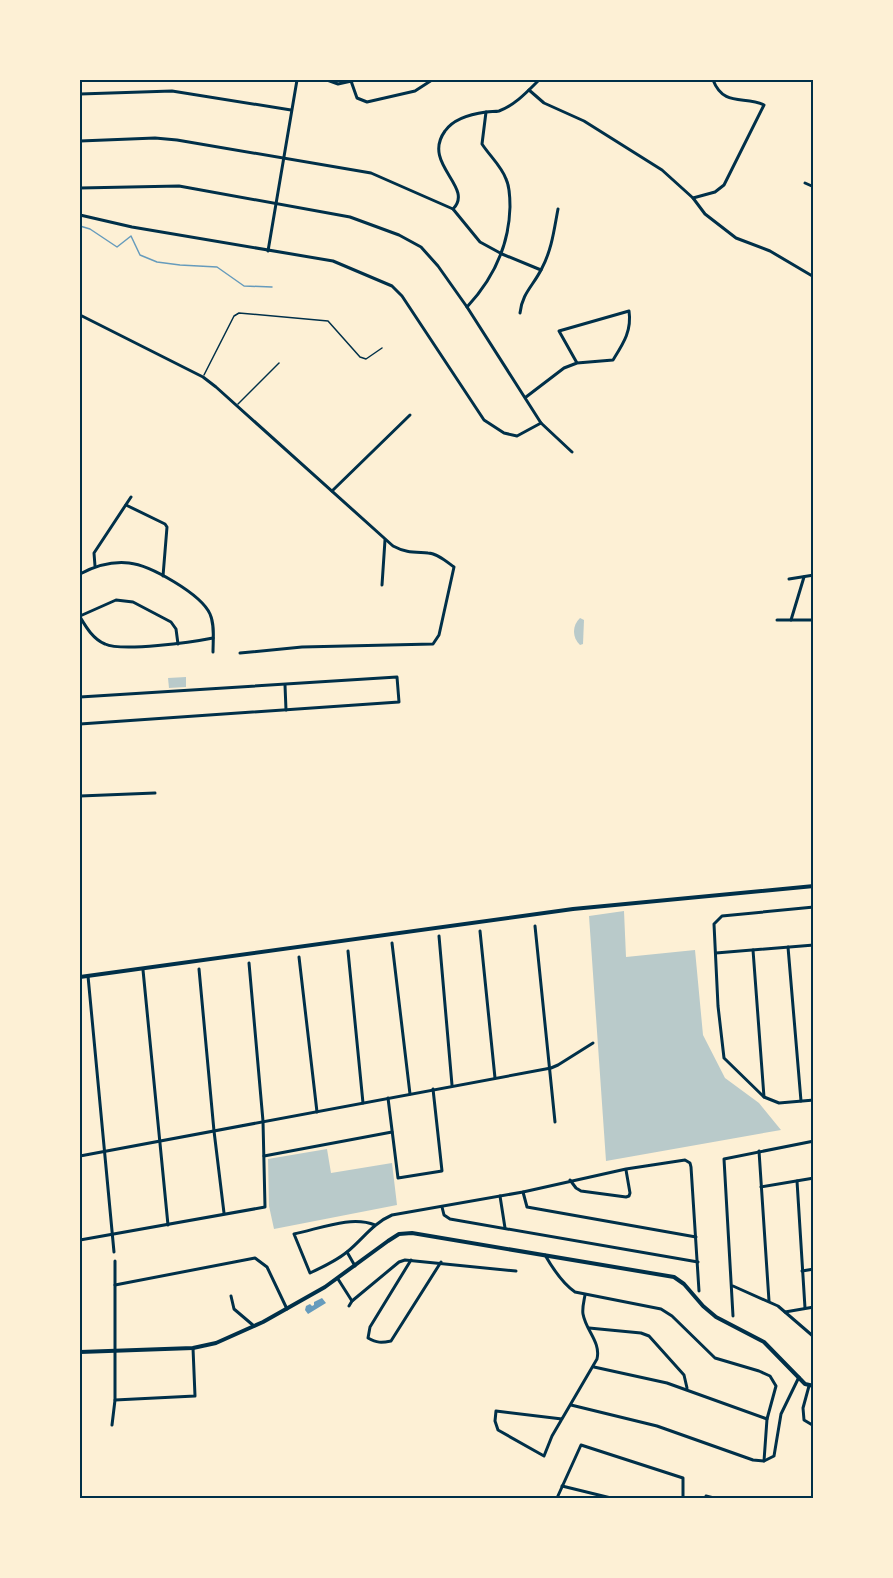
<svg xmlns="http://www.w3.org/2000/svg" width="893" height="1578" viewBox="0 0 893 1578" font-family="Inter,sans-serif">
<rect width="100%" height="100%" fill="#fdf0d5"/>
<g fill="#b9caca">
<path d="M 580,618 L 584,620 L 583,644 L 580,645 C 572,638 572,625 580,618 Z"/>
<path d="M 186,677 L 186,687 L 169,688 L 168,678 Z"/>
<path d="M 624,911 L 626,957 L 695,950 L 703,1035 L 725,1078 L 759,1103 L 781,1130 L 606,1161 L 589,916 Z"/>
<path d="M 327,1149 L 331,1173 L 392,1163 L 397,1205 L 274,1229 L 269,1206 L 268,1159 Z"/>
</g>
<path fill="#669bbc" d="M 322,1298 L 326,1303 L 308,1314 L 305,1310 L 306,1306 L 310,1304 L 312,1306 L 314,1305 L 314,1302 Z"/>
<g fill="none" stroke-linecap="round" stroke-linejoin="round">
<path stroke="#669bbc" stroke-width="1.5" d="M 80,226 L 90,229 L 117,247 L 131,236 L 140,255 L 157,262 L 180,265 L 217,267 L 244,286 L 272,287"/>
<g stroke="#003049" stroke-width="1.5">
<path d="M 204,375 L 234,316 L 239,313 L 328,321 L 360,357 L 366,359 L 382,348"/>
<path d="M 238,404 L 279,363"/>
</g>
<g stroke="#003049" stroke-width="3">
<path d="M 327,80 L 338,84 L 356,80"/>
<path d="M 351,81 L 357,98 L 367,102 L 415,91 L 432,80"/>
<path d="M 529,90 L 544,103 L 584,121 L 662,170 L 693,198 L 705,214 L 736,238 L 770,251 L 814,277"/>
<path d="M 80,94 L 172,91 L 291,110"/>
<path d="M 80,141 L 155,138 L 177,140 L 371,173 L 453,209 L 480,242 L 502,254 L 541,270"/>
<path d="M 805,183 L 814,187"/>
<path d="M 80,188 L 179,186 L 350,217 L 399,235 L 421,247 L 438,266 L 467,307 L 541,423 L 572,452"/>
<path d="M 693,198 L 715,192 L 724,185 L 764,105 C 745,95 724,108 713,80"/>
<path d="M 453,209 C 475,187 421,164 445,131 C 454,118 471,114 486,112 C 490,111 495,112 499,111 C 515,105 527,92 539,80"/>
<path d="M 80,215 L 132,227 L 333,261 L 392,286 L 402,296 L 484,420 L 504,433 L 517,436 L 541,423"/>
<path d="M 268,251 L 297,80"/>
<path d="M 467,307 C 493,279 509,246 510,207 C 510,198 510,187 506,179 C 502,167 489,155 482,144 L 486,112"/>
<path d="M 520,313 C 522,293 534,285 542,268 C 552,249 554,230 558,209"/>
<path d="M 80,315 L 203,377 L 216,387 L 393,546 C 406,553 414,552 428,553 C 437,553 447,562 454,567 L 439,635 L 433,644 L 302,647 L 240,653"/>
<path d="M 526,397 L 564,368 L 577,363 L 613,360 C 623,344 632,331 629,311 L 559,331 L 577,363"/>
<path d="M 332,491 L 410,415"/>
<path d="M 126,505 L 165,524 L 167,527 L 163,576"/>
<path d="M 95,566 L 94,553 L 131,497"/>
<path d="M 80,574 C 95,566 111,561 129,563 C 150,565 201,594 210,614 C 215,625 213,640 213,652"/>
<path d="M 789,579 L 814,575"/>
<path d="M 382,585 L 385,540"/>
<path d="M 80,616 L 116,600 L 133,602 L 171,622 L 176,629 L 178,644"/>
<path d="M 80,617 C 86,627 93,639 105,644 C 122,652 193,642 213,638"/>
<path d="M 777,620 L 814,620"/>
<path d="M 791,620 L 804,577"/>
<path d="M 285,685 L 286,710"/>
<path d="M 80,697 L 397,677 L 399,702 L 80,724"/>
<path d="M 80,796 L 155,793"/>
<path d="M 814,907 L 722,916 L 714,924 L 718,1006 L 724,1058 L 764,1097 L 779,1103 L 814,1100"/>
<path d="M 535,926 L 555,1122"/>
<path d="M 480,931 L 495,1078"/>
<path d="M 439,936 L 452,1085"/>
<path d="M 392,943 L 410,1094"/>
<path d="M 788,947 L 801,1101"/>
<path d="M 753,950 L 764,1097"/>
<path d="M 348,951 L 363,1103"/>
<path d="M 716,953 L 814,945"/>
<path d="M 299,957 L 317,1112"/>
<path d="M 199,969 L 214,1131 L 224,1213"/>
<path d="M 143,970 L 168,1225"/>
<path d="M 88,976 L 114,1252"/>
<path d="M 388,1098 L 398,1178 L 442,1171 L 433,1089"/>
<path d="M 759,1151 L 769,1301"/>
<path d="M 80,1156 L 551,1068 L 558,1065 L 593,1043"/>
<path d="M 264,1156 L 392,1132"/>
<path d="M 570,1180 L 576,1188 L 581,1191 L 626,1197 L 629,1196 L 630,1193 L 626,1170"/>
<path d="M 797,1181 L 805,1308"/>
<path d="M 761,1187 L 814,1178"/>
<path d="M 523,1192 L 527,1207 L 696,1237"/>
<path d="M 500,1196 L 505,1228"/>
<path d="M 442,1207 L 444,1215 L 450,1219 L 698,1262"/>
<path d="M 375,1225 C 351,1215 319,1229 294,1234 L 310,1273 C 323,1267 336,1261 347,1252 C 362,1240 373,1223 392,1215 L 523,1192 L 626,1169 L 685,1160 L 690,1163 L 691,1167 L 699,1291"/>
<path d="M 80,1240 L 265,1207 L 263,1121 L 249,963"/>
<path d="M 347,1252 L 355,1266"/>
<path d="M 545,1255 C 553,1269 562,1283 575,1292 L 661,1309 L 672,1316 L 715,1358 L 759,1371 L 770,1376 L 776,1386 L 767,1419 L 764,1461"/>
<path d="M 411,1260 L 370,1327 L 368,1338 C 377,1343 381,1343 391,1341 L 441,1262"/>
<path d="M 802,1271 L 814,1269"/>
<path d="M 338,1279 L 352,1301"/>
<path d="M 115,1285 L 255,1258 L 267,1267 L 287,1309"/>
<path d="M 733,1286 L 778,1306 L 814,1337"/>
<path d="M 231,1296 L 234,1309 L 254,1326"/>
<path d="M 349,1306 L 352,1301 L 399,1262 L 405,1260 L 516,1271"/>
<path d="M 785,1312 L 814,1307"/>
<path d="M 733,1316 L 724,1159 L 814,1141"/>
<path d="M 589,1328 L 641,1333 L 649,1336 L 684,1375 L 687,1388"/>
<path d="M 594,1367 L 667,1383 L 767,1419"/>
<path d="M 809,1386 L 803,1408 L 804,1420 L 814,1426"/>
<path d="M 115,1400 L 195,1396 L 193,1348"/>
<path d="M 571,1405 L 657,1426 L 753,1460 L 764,1461 L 774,1456 L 781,1414 L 799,1377"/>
<path d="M 562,1419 L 496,1411 L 495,1421 L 498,1430 L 544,1456 L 552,1436 L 597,1359 C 601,1342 586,1331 583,1314 C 582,1308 584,1301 585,1295"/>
<path d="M 112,1425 L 115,1400 L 115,1261"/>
<path d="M 562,1486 L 611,1498"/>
<path d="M 706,1496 L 714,1498"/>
<path d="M 557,1498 L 581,1445 L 683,1478 L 683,1498"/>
</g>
<g stroke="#003049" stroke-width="4">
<path d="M 80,977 L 573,909 L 814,886"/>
<path d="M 80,1352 L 193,1348 L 216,1343 L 263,1322 L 325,1287 L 388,1241 L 399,1234 L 412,1233 L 674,1277 L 684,1284 L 703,1306 L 716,1317 L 764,1342 L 805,1384 L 814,1386"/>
</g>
</g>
<rect width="893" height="1578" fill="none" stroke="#fdf0d5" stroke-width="162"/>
<rect x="81" y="81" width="731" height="1416" fill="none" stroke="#003049" stroke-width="2"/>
</svg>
